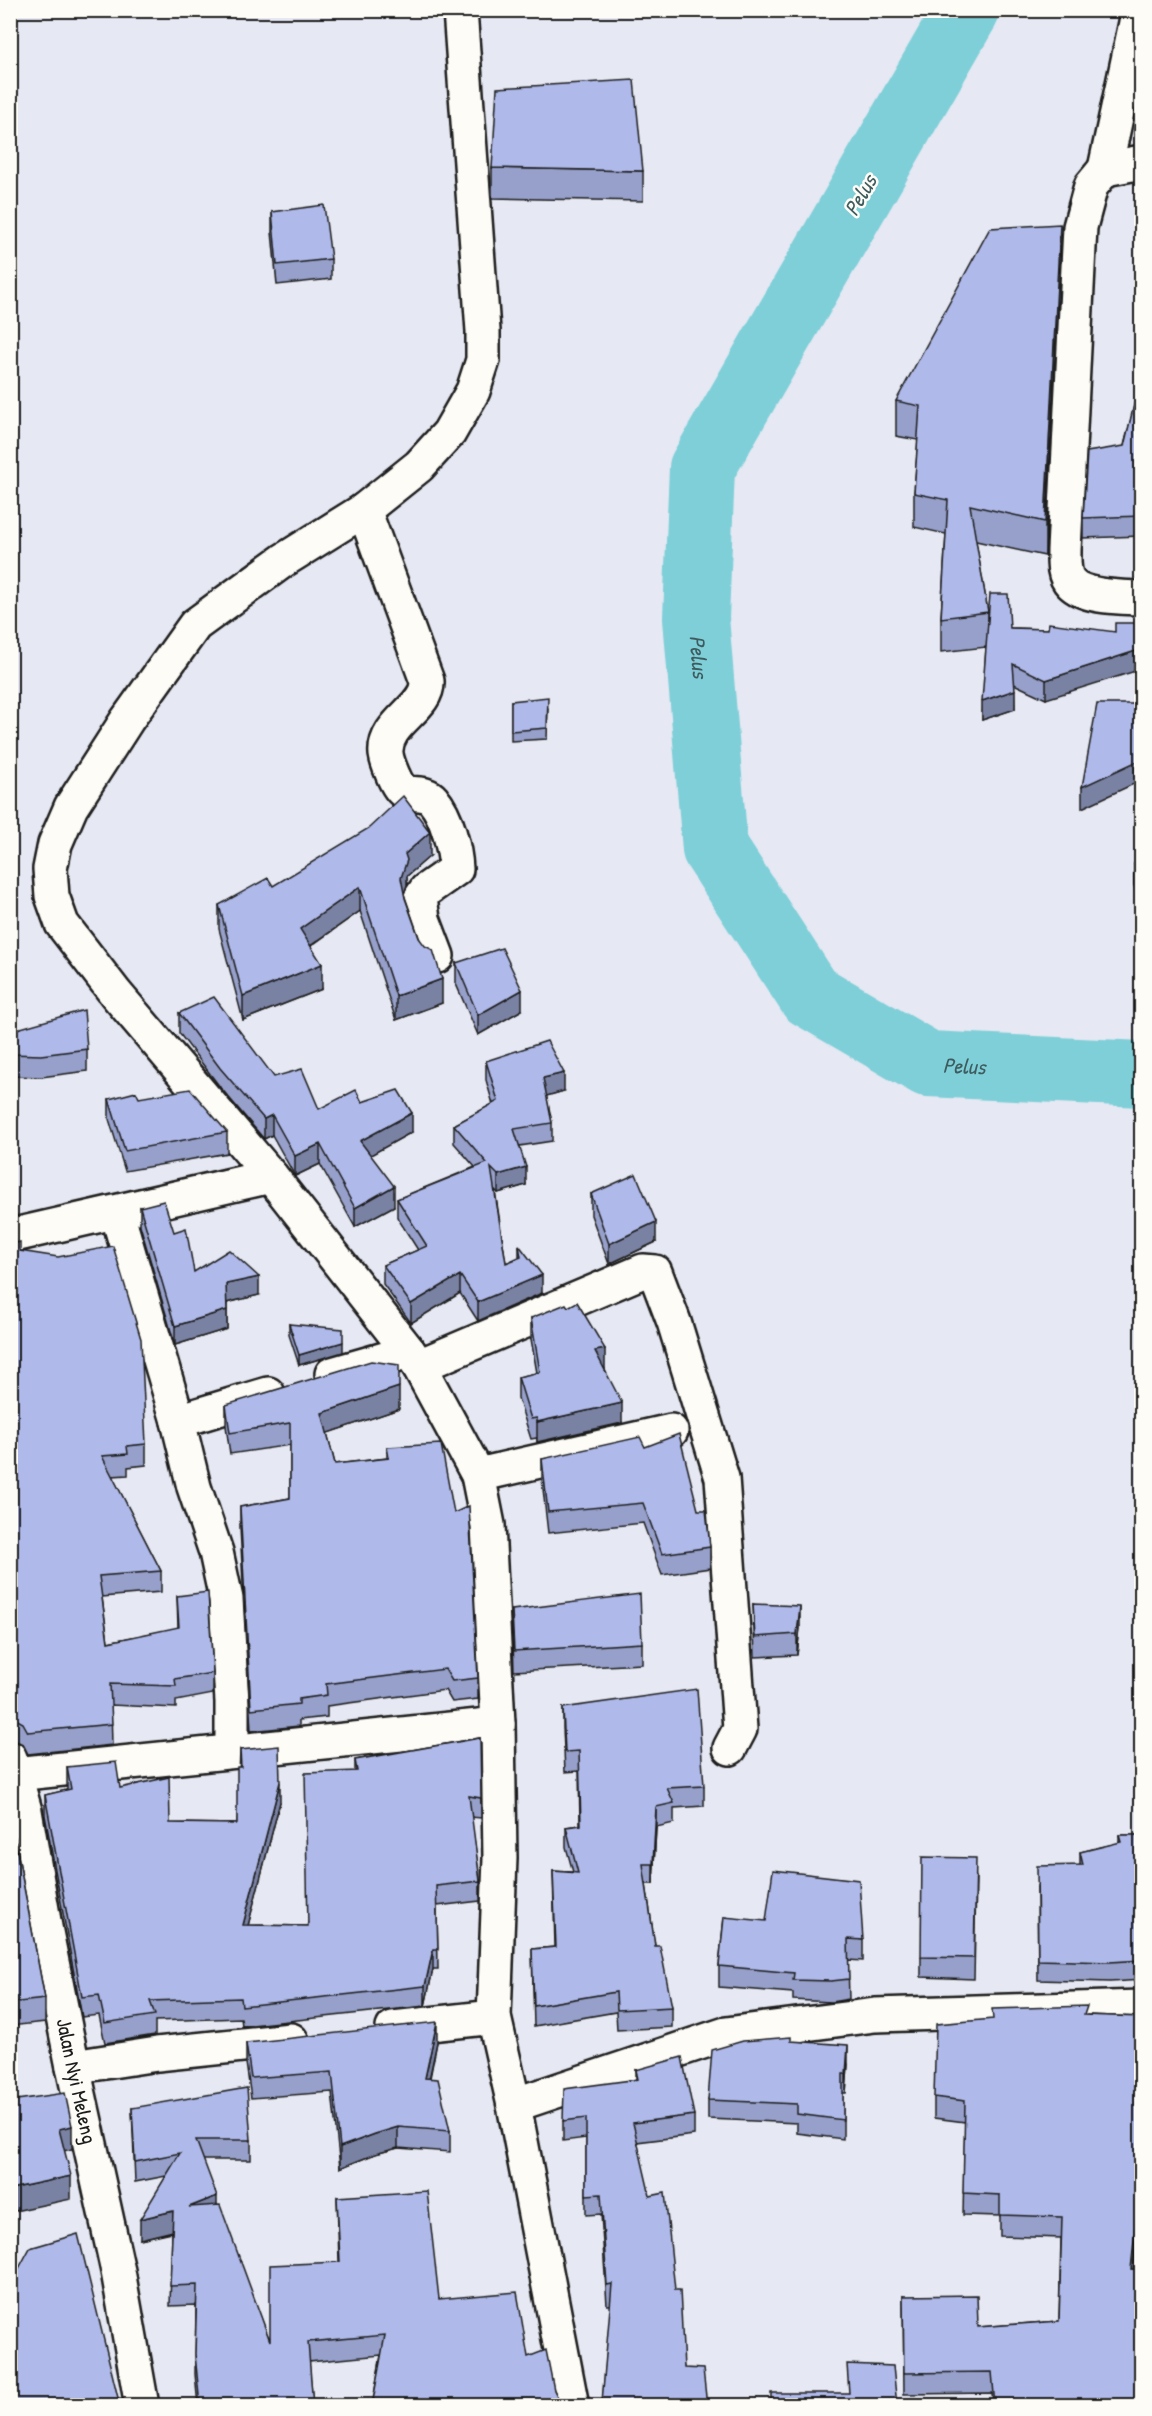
<svg xmlns="http://www.w3.org/2000/svg" width="1152" height="2416" viewBox="0 0 1152 2416" font-family="'Patrick Hand',sans-serif">
<rect width="100%" height="100%" fill="#e6e8f3"/>
<filter id="ink" filterUnits="userSpaceOnUse"><feTurbulence type="fractalNoise" baseFrequency=".0167" numOctaves="2"/><feDisplacementMap in="SourceGraphic" scale="12" xChannelSelector="R" yChannelSelector="G"/><feConvolveMatrix kernelMatrix="1 2 1 2 8 2 1 2 1" color-interpolation-filters="sRGB"/></filter>
<g filter="url(#ink)">
<g fill="none" stroke-linecap="round" stroke-linejoin="round">
<path stroke="#7ecfd8" stroke-width="66" id="s1" d="M 967,10 L 702,468 L 696,618 L 715,849 L 810,995 L 928,1064 L 1142,1074"/>
<defs>
<g id="minor">
<path d="M 460,10 L 483,331 L 483,360 L 473,391 L 449,433 L 419,466 L 364,510 L 284,560 L 195,625 L 127,720 L 71,807 L 55,844 L 50,869 L 52,896 L 62,924 L 116,994 L 271,1176 L 409,1352 L 419,1366 L 478,1475 L 488,1525 L 498,1724 L 500,1858 L 494,2017 L 514,2105 L 572,2406"/>
<path d="M 1142,162 L 1105,169 L 1091,186 L 1080,227 L 1064,550 C 1064,561 1063,575 1071,583 C 1085,598 1123,597 1142,598"/>
<path d="M 1105,169 L 1137,18 L 1140,10"/>
<path d="M 364,510 L 427,681 C 429,708 383,722 386,754 C 387,762 397,788 403,791 C 412,796 426,791 433,800 C 447,816 455,849 456,869 L 426,890 L 420,899 L 423,919 L 437,956"/>
<path d="M 117,1213 L 178,1421"/>
<path d="M 10,1236 L 271,1176"/>
<path d="M 419,1366 L 643,1271 L 655,1272 L 674,1322 L 722,1478 L 740,1729 L 730,1748"/>
<path d="M 332,1374 L 409,1352"/>
<path d="M 478,1475 L 671,1431"/>
<path d="M 232,1750 L 232,1702 L 226,1599 L 216,1552 L 194,1487 L 178,1421 L 268,1394"/>
<path id="s2" d="M 10,1758 L 25,1811 L 45,1927 L 73,2067 L 118,2271 L 142,2406"/>
<path d="M 15,1774 L 498,1724"/>
<path d="M 393,2028 L 494,2017"/>
<path d="M 73,2067 L 157,2054 L 291,2040"/>
<path d="M 514,2105 L 726,2034 L 875,2015 L 1142,2007"/>
</g>
</defs>
<use href="#minor" stroke="#1c1c1c" stroke-width="38"/>
<use href="#minor" stroke="#fdfcf7" stroke-width="33"/>
</g>
<g fill="#96a0ca" stroke="#1c1c1c" stroke-width="1.5">
<path d="M 1142,67 L 1142,101 L 1139,101 L 1139,81 Z"/>
<path d="M 492,168 L 643,171 L 643,201 L 492,198 Z"/>
<path d="M 272,212 L 331,259 L 331,279 L 277,285 L 272,232 Z"/>
<path d="M 1060,259 L 1045,556 L 976,541 L 988,612 L 988,627 L 1115,632 L 1142,623 L 1046,699 L 1014,684 L 1015,709 L 982,720 L 986,647 L 941,652 L 941,618 L 946,534 L 914,527 L 914,493 L 918,440 L 896,436 L 896,401 Z"/>
<path d="M 1142,376 L 1142,536 L 1083,538 L 1083,518 L 1124,446 Z"/>
<path d="M 511,701 L 548,708 L 547,739 L 511,741 Z"/>
<path d="M 430,856 L 407,876 L 407,885 L 404,894 L 442,1003 L 396,1020 L 360,911 L 311,946 L 322,989 L 243,1020 L 219,929 L 219,905 L 273,886 Z"/>
<path d="M 1142,863 L 1142,916 L 1134,885 L 1134,864 Z"/>
<path d="M 456,963 L 522,1010 L 478,1035 L 456,984 Z"/>
<path d="M 179,1013 L 319,1109 L 362,1102 L 412,1132 L 370,1155 L 394,1206 L 355,1227 L 320,1164 L 295,1176 L 272,1135 L 264,1139 L 220,1087 L 179,1033 Z"/>
<path d="M 10,1031 L 87,1049 L 87,1071 L 41,1077 L 10,1076 Z"/>
<path d="M 486,1061 L 564,1091 L 546,1096 L 552,1123 L 552,1141 L 520,1146 L 526,1185 L 498,1193 L 495,1190 L 506,1263 L 519,1257 L 519,1245 L 542,1293 L 478,1321 L 460,1293 L 411,1323 L 383,1284 L 383,1265 L 418,1250 L 397,1217 L 397,1199 L 475,1167 L 454,1143 L 454,1125 L 493,1104 L 486,1080 Z"/>
<path d="M 139,1098 L 227,1132 L 227,1153 L 125,1171 L 109,1119 L 109,1099 Z"/>
<path d="M 591,1194 L 656,1242 L 609,1264 L 591,1215 Z"/>
<path d="M 140,1207 L 174,1232 L 194,1272 L 259,1295 L 227,1303 L 227,1329 L 175,1345 L 140,1225 Z"/>
<path d="M 10,1244 L 20,1251 L 146,1444 L 146,1465 L 128,1467 L 128,1475 L 112,1476 L 161,1571 L 161,1592 L 102,1597 L 108,1642 L 178,1628 L 177,1596 L 213,1673 L 213,1694 L 176,1701 L 176,1708 L 111,1705 L 112,1745 L 28,1754 L 23,1744 L 14,1740 L 10,1740 Z"/>
<path d="M 531,1318 L 605,1369 L 605,1370 L 622,1423 L 537,1442 L 537,1438 L 531,1439 L 518,1398 L 518,1377 L 537,1373 L 531,1339 Z"/>
<path d="M 289,1324 L 343,1352 L 299,1365 L 289,1335 Z"/>
<path d="M 226,1405 L 399,1409 L 327,1433 L 335,1464 L 387,1458 L 387,1447 L 478,1678 L 478,1699 L 452,1702 L 445,1690 L 327,1706 L 327,1717 L 299,1720 L 299,1726 L 251,1731 L 240,1528 L 240,1507 L 290,1498 L 290,1445 L 230,1454 L 226,1426 Z"/>
<path d="M 645,1447 L 698,1510 L 710,1547 L 710,1568 L 662,1575 L 643,1523 L 548,1533 L 542,1480 L 542,1459 Z"/>
<path d="M 753,1604 L 800,1627 L 797,1655 L 755,1657 Z"/>
<path d="M 512,1610 L 642,1643 L 642,1664 L 514,1671 Z"/>
<path d="M 563,1708 L 704,1786 L 704,1806 L 674,1808 L 674,1823 L 656,1827 L 653,1884 L 646,1884 L 655,1946 L 672,2007 L 672,2027 L 617,2030 L 616,2012 L 534,2026 L 532,1949 L 555,1947 L 553,1871 L 573,1872 L 566,1847 L 566,1827 L 580,1825 L 579,1771 L 565,1772 L 563,1728 Z"/>
<path d="M 480,1738 L 481,1818 L 471,1817 L 480,1881 L 480,1901 L 437,1906 L 438,1969 L 433,1969 L 425,2006 L 242,2026 L 241,2018 L 155,2021 L 155,2035 L 105,2043 L 99,2015 L 82,2017 L 45,1815 L 45,1795 L 67,1790 L 67,1767 L 120,1788 L 170,1823 L 237,1824 L 240,1750 L 280,1802 L 248,1925 L 307,1926 L 355,1771 L 355,1760 Z"/>
<path d="M 10,1813 L 45,1999 L 45,2022 L 10,2026 Z"/>
<path d="M 1119,1835 L 1142,1835 L 1142,1980 L 1110,1982 L 1038,1980 L 1037,1886 L 1080,1865 L 1080,1852 L 1119,1843 Z"/>
<path d="M 976,1878 L 974,1979 L 921,1977 L 921,1957 Z"/>
<path d="M 724,1917 L 863,1940 L 863,1961 L 848,1960 L 849,1999 L 831,2002 L 793,2000 L 793,1993 L 719,1987 L 719,1966 Z"/>
<path d="M 1087,2015 L 1142,2017 L 1142,2121 L 1140,2121 L 1141,2197 L 1133,2269 L 1142,2406 L 993,2406 L 992,2393 L 904,2394 L 903,2296 L 978,2327 L 1059,2321 L 1061,2238 L 1000,2236 L 1000,2216 L 963,2215 L 965,2122 L 934,2118 L 934,2097 Z"/>
<path d="M 791,2041 L 848,2064 L 846,2093 L 843,2093 L 843,2139 L 797,2133 L 797,2123 L 708,2119 L 708,2100 Z"/>
<path d="M 437,2042 L 430,2078 L 450,2131 L 450,2152 L 398,2148 L 375,2154 L 340,2168 L 332,2092 L 251,2098 L 246,2063 L 246,2043 Z"/>
<path d="M 636,2070 L 694,2115 L 694,2135 L 637,2142 L 684,2368 L 707,2406 L 602,2406 L 611,2305 L 607,2305 L 601,2214 L 586,2215 L 586,2138 L 563,2141 L 563,2121 L 636,2079 Z"/>
<path d="M 132,2108 L 251,2140 L 251,2160 L 203,2160 L 217,2205 L 270,2341 L 339,2262 L 337,2197 L 439,2299 L 528,2357 L 554,2390 L 558,2398 L 563,2402 L 563,2406 L 372,2406 L 381,2355 L 309,2362 L 313,2406 L 198,2406 L 195,2374 L 196,2305 L 170,2306 L 172,2232 L 140,2239 L 166,2176 L 135,2182 Z"/>
</g>
<g fill="#7a82a4" stroke="#1c1c1c" stroke-width="1.5">
<path d="M 1060,224 L 1060,259 L 1045,556 L 1045,522 Z"/>
<path d="M 14,399 L 14,416 L 10,424 L 10,407 Z"/>
<path d="M 1142,649 L 1142,669 L 1046,699 L 1046,680 Z"/>
<path d="M 1015,690 L 1015,709 L 982,720 L 982,701 Z"/>
<path d="M 1142,747 L 1142,768 L 1140,781 L 1082,808 L 1082,787 Z"/>
<path d="M 430,832 L 430,856 L 407,876 L 407,885 L 401,902 L 401,878 L 405,854 Z"/>
<path d="M 360,887 L 360,911 L 300,953 L 300,929 Z"/>
<path d="M 322,964 L 322,989 L 243,1020 L 243,996 Z"/>
<path d="M 442,979 L 442,1003 L 396,1020 L 396,996 Z"/>
<path d="M 522,990 L 522,1010 L 478,1035 L 478,1015 Z"/>
<path d="M 564,1073 L 564,1091 L 543,1097 L 543,1078 Z"/>
<path d="M 412,1113 L 412,1132 L 360,1161 L 360,1141 Z"/>
<path d="M 272,1115 L 272,1135 L 264,1139 L 264,1119 Z"/>
<path d="M 320,1144 L 320,1164 L 295,1176 L 295,1156 Z"/>
<path d="M 526,1167 L 526,1185 L 498,1193 L 498,1175 Z"/>
<path d="M 394,1186 L 394,1206 L 355,1227 L 355,1208 Z"/>
<path d="M 656,1222 L 656,1242 L 609,1264 L 609,1244 Z"/>
<path d="M 460,1275 L 460,1293 L 411,1323 L 411,1304 Z"/>
<path d="M 542,1275 L 542,1293 L 478,1321 L 478,1302 Z"/>
<path d="M 259,1277 L 259,1295 L 226,1303 L 226,1284 Z"/>
<path d="M 227,1310 L 227,1329 L 175,1345 L 175,1326 Z"/>
<path d="M 343,1342 L 343,1352 L 299,1365 L 299,1355 Z"/>
<path d="M 605,1349 L 605,1369 L 595,1372 L 595,1351 Z"/>
<path d="M 399,1387 L 399,1409 L 322,1435 L 322,1413 Z"/>
<path d="M 622,1403 L 622,1423 L 537,1442 L 537,1422 Z"/>
<path d="M 800,1606 L 800,1627 L 797,1655 L 797,1634 Z"/>
<path d="M 280,1782 L 280,1802 L 243,1945 L 243,1925 Z"/>
<path d="M 656,1807 L 656,1827 L 653,1884 L 653,1864 Z"/>
<path d="M 433,1949 L 433,1969 L 425,2006 L 425,1986 Z"/>
<path d="M 437,2022 L 437,2042 L 425,2099 L 425,2078 Z"/>
<path d="M 848,2045 L 848,2064 L 846,2093 L 846,2074 Z"/>
<path d="M 72,2126 L 72,2149 L 59,2152 L 59,2129 Z"/>
<path d="M 398,2127 L 398,2148 L 375,2154 L 340,2168 L 340,2147 L 375,2134 Z"/>
<path d="M 71,2176 L 71,2199 L 10,2212 L 10,2189 Z"/>
<path d="M 1141,2176 L 1141,2197 L 1131,2290 L 1131,2269 Z"/>
<path d="M 217,2196 L 217,2216 L 189,2207 Z"/>
<path d="M 173,2211 L 173,2231 L 140,2239 L 140,2219 Z"/>
</g>
<g fill="#afbaeb" stroke="#1c1c1c" stroke-width="1.5">
<path d="M 1142,67 L 1142,81 L 1139,81 Z"/>
<path d="M 634,80 L 643,171 L 492,168 L 497,88 Z"/>
<path d="M 324,205 L 331,259 L 277,265 L 272,212 Z"/>
<path d="M 1060,224 L 1045,522 L 970,505 L 988,612 L 941,618 L 948,500 L 914,493 L 920,406 L 896,401 L 990,228 Z"/>
<path d="M 1141,376 L 1142,516 L 1083,518 L 1087,452 L 1124,446 Z"/>
<path d="M 10,398 L 14,399 L 10,407 Z"/>
<path d="M 990,594 L 1008,594 L 1010,628 L 1048,629 L 1049,623 L 1115,632 L 1115,623 L 1142,623 L 1142,649 L 1046,680 L 1013,664 L 1015,690 L 982,701 Z"/>
<path d="M 548,697 L 547,728 L 511,731 L 511,701 Z"/>
<path d="M 1097,704 L 1142,704 L 1142,747 L 1140,760 L 1082,787 Z"/>
<path d="M 403,796 L 430,832 L 405,854 L 407,860 L 401,878 L 405,898 L 419,938 L 425,946 L 433,950 L 442,979 L 396,996 L 360,887 L 300,929 L 322,964 L 243,996 L 219,905 L 268,878 L 273,886 L 369,828 Z"/>
<path d="M 1142,863 L 1142,895 L 1134,864 Z"/>
<path d="M 502,948 L 522,990 L 478,1015 L 456,963 Z"/>
<path d="M 214,997 L 274,1077 L 302,1069 L 319,1109 L 356,1090 L 362,1102 L 398,1090 L 412,1113 L 360,1141 L 394,1186 L 355,1208 L 320,1144 L 295,1156 L 272,1115 L 264,1119 L 220,1068 L 179,1013 Z"/>
<path d="M 84,1010 L 87,1049 L 41,1055 L 10,1054 L 10,1031 Z"/>
<path d="M 547,1041 L 564,1073 L 543,1078 L 552,1123 L 514,1129 L 526,1167 L 498,1175 L 491,1168 L 506,1263 L 521,1257 L 519,1245 L 542,1275 L 478,1302 L 460,1275 L 411,1304 L 383,1265 L 427,1246 L 397,1199 L 487,1163 L 454,1125 L 498,1101 L 486,1061 Z"/>
<path d="M 190,1089 L 227,1132 L 125,1151 L 109,1099 L 136,1092 L 139,1098 Z"/>
<path d="M 636,1174 L 656,1222 L 609,1244 L 591,1194 Z"/>
<path d="M 164,1201 L 174,1232 L 186,1228 L 194,1272 L 229,1250 L 259,1277 L 226,1284 L 227,1310 L 175,1326 L 140,1207 Z"/>
<path d="M 20,1242 L 20,1251 L 58,1257 L 113,1246 L 141,1339 L 146,1444 L 127,1446 L 128,1454 L 102,1456 L 161,1571 L 99,1576 L 108,1642 L 179,1627 L 177,1596 L 208,1592 L 213,1673 L 175,1679 L 176,1686 L 110,1684 L 112,1724 L 28,1732 L 23,1723 L 14,1718 L 10,1718 L 10,1244 Z"/>
<path d="M 577,1302 L 605,1349 L 595,1351 L 622,1403 L 537,1422 L 537,1418 L 531,1419 L 518,1377 L 540,1372 L 531,1318 L 566,1304 L 568,1307 Z"/>
<path d="M 289,1324 L 343,1329 L 343,1342 L 299,1355 Z"/>
<path d="M 371,1361 L 399,1365 L 399,1387 L 322,1413 L 335,1464 L 389,1458 L 387,1447 L 441,1444 L 454,1513 L 469,1506 L 478,1678 L 452,1681 L 445,1669 L 326,1684 L 327,1695 L 299,1699 L 299,1704 L 251,1709 L 240,1507 L 290,1498 L 290,1423 L 230,1433 L 226,1405 Z"/>
<path d="M 679,1434 L 698,1510 L 706,1510 L 710,1547 L 662,1554 L 643,1503 L 548,1512 L 542,1459 L 640,1437 L 645,1447 Z"/>
<path d="M 640,1594 L 642,1643 L 514,1651 L 512,1610 Z"/>
<path d="M 753,1604 L 800,1606 L 797,1634 L 755,1637 Z"/>
<path d="M 697,1689 L 704,1786 L 667,1788 L 674,1803 L 656,1807 L 653,1864 L 643,1864 L 655,1946 L 660,1946 L 672,2007 L 617,2010 L 616,1992 L 534,2006 L 532,1949 L 556,1947 L 553,1871 L 578,1873 L 566,1827 L 581,1825 L 579,1751 L 565,1752 L 563,1708 Z"/>
<path d="M 480,1738 L 481,1798 L 469,1796 L 480,1881 L 436,1886 L 438,1949 L 433,1949 L 425,1986 L 242,2006 L 241,1998 L 150,2001 L 155,2015 L 105,2023 L 99,1995 L 82,1997 L 45,1795 L 71,1789 L 67,1767 L 116,1762 L 120,1788 L 169,1777 L 170,1823 L 237,1824 L 237,1767 L 241,1767 L 240,1750 L 279,1746 L 280,1782 L 243,1925 L 308,1926 L 305,1773 L 357,1771 L 355,1760 Z"/>
<path d="M 10,1813 L 45,1999 L 10,2003 Z"/>
<path d="M 1119,1835 L 1142,1835 L 1142,1960 L 1110,1962 L 1038,1960 L 1037,1866 L 1083,1865 L 1080,1852 L 1121,1842 Z"/>
<path d="M 922,1857 L 976,1858 L 974,1958 L 921,1957 Z"/>
<path d="M 773,1870 L 859,1880 L 863,1940 L 848,1939 L 849,1979 L 831,1981 L 793,1980 L 794,1973 L 719,1966 L 724,1917 L 766,1921 Z"/>
<path d="M 1087,2006 L 1084,2015 L 1142,2017 L 1142,2100 L 1139,2100 L 1141,2176 L 1131,2269 L 1142,2270 L 1142,2406 L 1044,2402 L 1044,2406 L 995,2406 L 992,2372 L 904,2373 L 903,2296 L 977,2295 L 978,2327 L 1059,2321 L 1062,2217 L 1000,2215 L 1000,2195 L 963,2193 L 965,2101 L 934,2097 L 936,2024 L 993,2019 L 992,2009 Z"/>
<path d="M 437,2022 L 425,2078 L 438,2079 L 450,2131 L 398,2127 L 375,2134 L 340,2147 L 332,2072 L 251,2078 L 246,2043 Z"/>
<path d="M 791,2037 L 791,2041 L 848,2045 L 846,2074 L 843,2074 L 843,2120 L 797,2114 L 797,2104 L 708,2100 L 712,2050 L 743,2041 Z"/>
<path d="M 682,2057 L 694,2115 L 633,2123 L 650,2196 L 665,2193 L 675,2290 L 680,2290 L 684,2368 L 703,2369 L 707,2406 L 620,2406 L 620,2403 L 602,2402 L 612,2284 L 607,2285 L 601,2194 L 586,2195 L 586,2118 L 563,2121 L 564,2089 L 638,2079 L 636,2070 Z"/>
<path d="M 247,2088 L 251,2140 L 196,2140 L 217,2196 L 189,2207 L 220,2205 L 270,2341 L 270,2265 L 340,2262 L 337,2197 L 427,2191 L 439,2299 L 517,2292 L 528,2357 L 546,2350 L 554,2390 L 558,2398 L 563,2402 L 524,2401 L 524,2406 L 372,2406 L 385,2335 L 308,2342 L 313,2406 L 200,2406 L 195,2354 L 197,2285 L 170,2286 L 173,2211 L 140,2219 L 180,2153 L 135,2162 L 132,2108 Z"/>
<path d="M 65,2093 L 72,2126 L 59,2129 L 71,2176 L 10,2189 L 10,2101 Z"/>
<path d="M 78,2234 L 120,2406 L 10,2406 L 10,2285 L 30,2248 Z"/>
<path d="M 847,2364 L 893,2366 L 897,2406 L 771,2406 L 771,2393 L 849,2393 Z"/>
</g>
</g>
<g text-anchor="middle" stroke-width="5" stroke-linejoin="round" paint-order="stroke">
<g font-size="21" fill="#1c1c1c" stroke="#fdfcf7">
<text dy="7" stroke="none"><textPath href="#s2" startOffset="330">Jalan Nyi Meleng</textPath></text>
</g>
<g font-size="22" font-style="italic" fill="#3e5b5e" stroke="#fdfcf7">
<text transform="translate(860 195) rotate(-60)" y="8">Pelus</text>
<text dy="8" stroke="none"><textPath href="#s1" startOffset="718">Pelus</textPath></text>
<text dy="8" stroke="none"><textPath href="#s1" startOffset="1258">Pelus</textPath></text>
</g>
</g>
<rect width="1152" height="2416" fill="none" stroke="#fdfcf7" stroke-width="36"/>
<rect x="18" y="18" width="1116" height="2380" fill="none" stroke="#1c1c1c" stroke-width="2" filter="url(#ink)"/>
</svg>
